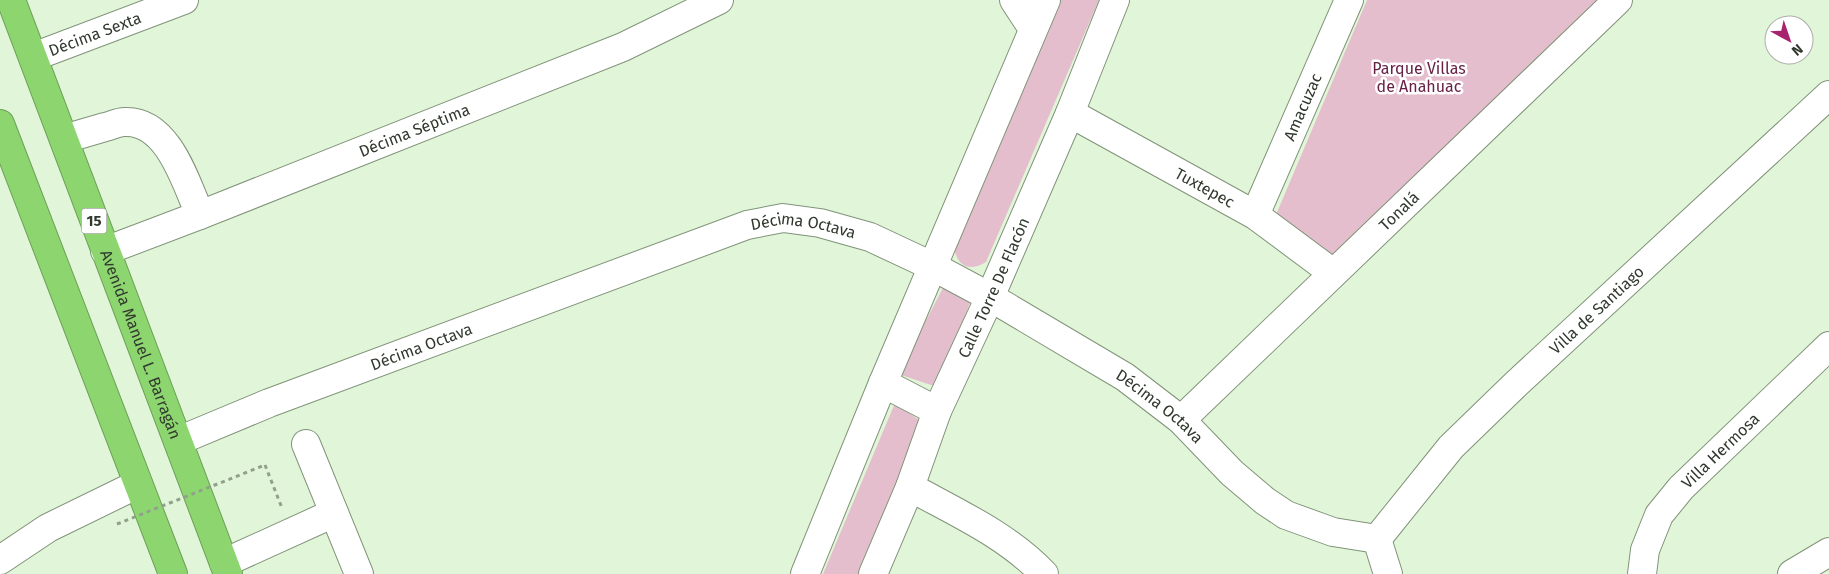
<svg xmlns="http://www.w3.org/2000/svg" width="1829" height="574" viewBox="0 0 1829 574" font-family="'Fira Sans',sans-serif">
<rect width="100%" height="100%" fill="#e1f6d9"/>
<g fill="#e5bece">
<path d="M 1059,0 L 1099,0 L 986,262 C 970,272 957,267 954,247 Z"/>
<path d="M 1367,0 L 1615,0 L 1338,260 L 1275,217 Z"/>
<path d="M 945,284 L 970,302 L 940,388 L 898,374 Z"/>
<path d="M 895,403 L 926,425 L 863,574 L 823,574 Z"/>
</g>
<g fill="none" stroke-linecap="round" stroke-linejoin="round">
<defs>
<g id="minor">
<path d="M 1014,0 L 1033,29"/>
<path id="s1" d="M 33,57 L 184,0"/>
<path id="s2" d="M 1070,113 L 1255,215 L 1333,273"/>
<path d="M 64,139 C 78,135 91,131 105,127 C 111,126 118,122 124,122 C 168,119 186,183 200,215"/>
<path id="s3" d="M 1255,215 L 1349,0"/>
<path id="s4" d="M 105,251 L 200,215 L 623,47 L 719,0"/>
<path d="M 883,383 L 937,411"/>
<path id="s5" d="M 1181,420 L 1618,0"/>
<path id="s6" d="M 178,441 L 269,403 L 747,225 L 783,218 L 820,223 L 870,237 L 932,266 L 990,297 L 1125,377 L 1181,420 L 1232,473 L 1265,501 L 1286,515 L 1333,532 L 1377,539"/>
<path d="M 306,444 L 359,574"/>
<path d="M 910,487 C 957,513 1007,535 1044,574"/>
<path id="s7" d="M 1377,539 L 1451,447 L 1516,384 L 1829,95"/>
<path d="M 1377,539 L 1388,574"/>
<path d="M 0,560 L 48,528 L 138,484"/>
<path d="M 224,563 L 334,513"/>
<path d="M 805,574 L 883,383 L 1046,0"/>
<path id="s8" d="M 873,574 L 910,487 L 937,411 L 990,297 L 1070,113 L 1115,0"/>
<path id="s9" d="M 1642,574 L 1645,550 L 1659,515 L 1681,488 L 1829,346"/>
<path d="M 1792,574 L 1829,552"/>
</g>
<g id="highway">
<path id="s10" d="M 11,0 L 228,574"/>
<path d="M 0,124 L 173,574"/>
</g>
</defs>
<use href="#minor" stroke="#809379" stroke-width="30"/>
<use href="#highway" stroke="#6d9f58" stroke-width="30"/>
<path stroke="#91a08b" stroke-width="3" stroke-dasharray="4 4" stroke-linecap="butt" d="M 265,465 L 282,508"/>
<use href="#minor" stroke="#fff" stroke-width="28"/>
<use href="#highway" stroke="#8dd66f" stroke-width="28"/>
<path stroke="#91a08b" stroke-width="3" stroke-dasharray="4 4" stroke-linecap="butt" d="M 117,524 L 265,465"/>
</g>
<g text-anchor="middle" stroke-width="5" stroke-linejoin="round" paint-order="stroke">
<rect fill="#fff" stroke="#6f746d" stroke-width="1" x="81.5" y="208.5" width="25" height="25" rx="4"/>
<g font-size="15" font-weight="bold" fill="#31392e">
<text x="94" y="226">15</text>
</g>
<g font-size="16" fill="#31392e" stroke="#fff">
<text dy="6" stroke="none"><textPath href="#s1" startOffset="66">Décima Sexta</textPath></text>
<text dy="6" stroke="none"><textPath href="#s3" startOffset="118">Amacuzac</textPath></text>
<text dy="6" stroke="none"><textPath href="#s4" startOffset="332">Décima Séptima</textPath></text>
<text dy="6" stroke="none"><textPath href="#s2" startOffset="154">Tuxtepec</textPath></text>
<text dy="6" stroke="none"><textPath href="#s5" startOffset="302">Tonalá</textPath></text>
<text dy="6" stroke="none"><textPath href="#s6" startOffset="666">Décima Octava</textPath></text>
<text dy="6" stroke="none"><textPath href="#s8" startOffset="311">Calle Torre De Flacón</textPath></text>
<text dy="6" stroke="none"><textPath href="#s7" startOffset="318">Villa de Santiago</textPath></text>
<text dy="6" stroke="none"><textPath href="#s10" startOffset="368">Avenida Manuel L. Barragán</textPath></text>
<text dy="6" stroke="none"><textPath href="#s6" startOffset="261">Décima Octava</textPath></text>
<text dy="6" stroke="none"><textPath href="#s6" startOffset="1071">Décima Octava</textPath></text>
<text dy="6" stroke="none"><textPath href="#s9" startOffset="151">Villa Hermosa</textPath></text>
</g>
<g font-size="16" fill="#682046" stroke="#fff">
<text x="1419" y="74">Parque Villas<tspan x="1419" dy="18">de Anahuac</tspan></text>
</g>
</g>
<g transform="translate(1789 40) rotate(140)"><circle r="24" fill="#ffffff" stroke="#adb0ab"/>
<path d="M0-4L9 19L0 12L-9 19Z" fill="#a7236e"/>
<text y="-8" font-size="14" font-weight="bold" text-anchor="middle" fill="#31392e">N</text>
</g>
</svg>
